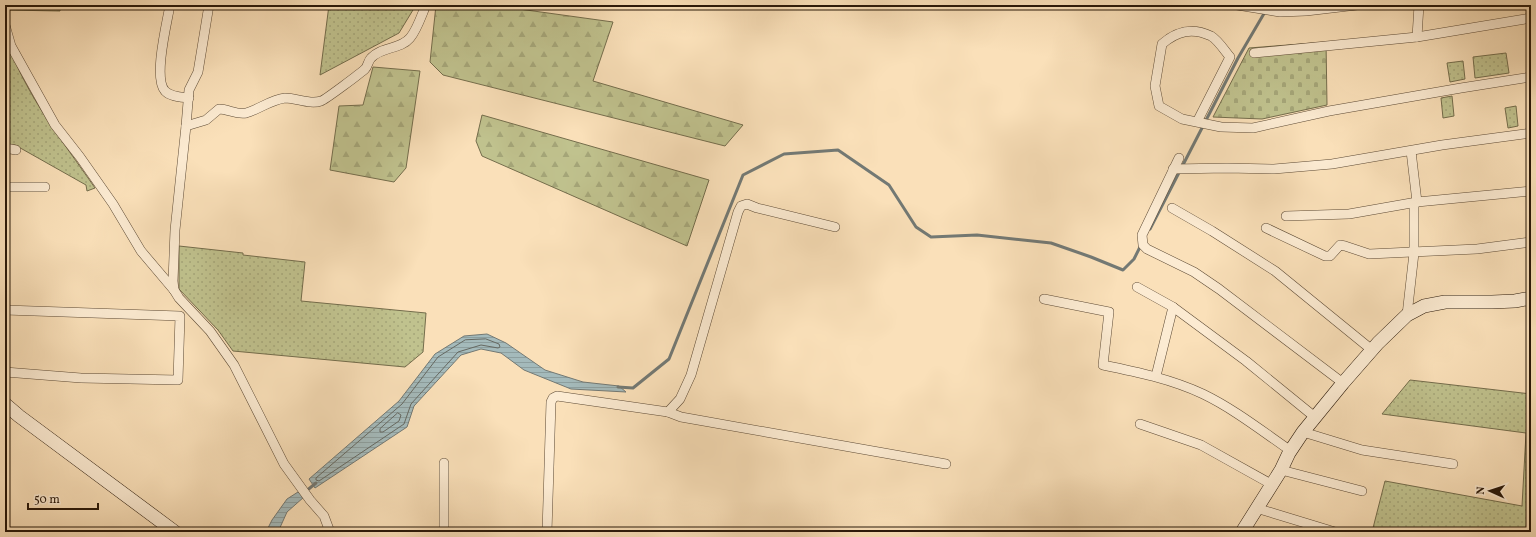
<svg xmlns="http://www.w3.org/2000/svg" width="1536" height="537" viewBox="0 0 1536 537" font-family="Vollkorn,serif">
<defs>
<pattern id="grass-dots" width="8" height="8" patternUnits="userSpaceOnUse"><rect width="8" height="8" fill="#c0c28e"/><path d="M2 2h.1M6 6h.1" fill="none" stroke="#a5a679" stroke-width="1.8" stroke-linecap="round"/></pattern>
<pattern id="forest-firs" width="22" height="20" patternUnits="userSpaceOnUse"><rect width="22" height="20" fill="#c0c28e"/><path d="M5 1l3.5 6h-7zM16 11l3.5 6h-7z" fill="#a5a679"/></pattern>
<pattern id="cemetery-stones" width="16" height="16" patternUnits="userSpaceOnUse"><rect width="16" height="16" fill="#c0c28e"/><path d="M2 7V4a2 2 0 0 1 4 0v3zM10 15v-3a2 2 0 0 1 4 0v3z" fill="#a5a679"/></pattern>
<pattern id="water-rules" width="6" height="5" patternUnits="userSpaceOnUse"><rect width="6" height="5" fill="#a4babb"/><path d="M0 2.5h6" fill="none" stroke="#8d9f9f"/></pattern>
</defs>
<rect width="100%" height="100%" fill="#fae0b9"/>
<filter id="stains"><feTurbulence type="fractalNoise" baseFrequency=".005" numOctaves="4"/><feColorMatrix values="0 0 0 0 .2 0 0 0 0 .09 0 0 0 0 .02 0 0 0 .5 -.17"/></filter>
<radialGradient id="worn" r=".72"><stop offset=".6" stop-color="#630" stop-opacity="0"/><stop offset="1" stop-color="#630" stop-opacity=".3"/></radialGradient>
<g fill="url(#grass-dots)" stroke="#746d4c">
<path d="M 5,5 L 60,5 L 60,11 L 6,10 Z"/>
<path d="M 329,5 L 416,5 L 399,33 L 320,75 Z"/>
<path d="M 5,34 C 22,91 62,140 95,188 L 87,191 L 86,185 L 15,145 L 5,145 Z"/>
<path d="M 1506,53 L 1509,73 L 1475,78 L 1473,57 Z"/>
<path d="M 1463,61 L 1465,79 L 1450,82 L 1447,63 Z"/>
<path d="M 1452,96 L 1454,116 L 1443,118 L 1441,98 Z"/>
<path d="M 1516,106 L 1518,126 L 1508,128 L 1505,108 Z"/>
<path d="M 179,246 L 243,253 L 243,255 L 305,262 L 301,301 L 426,313 L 423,352 L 405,367 L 233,351 L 218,330 L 179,289 Z"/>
<path d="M 1410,380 L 1531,394 L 1531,532 L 1372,532 L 1385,481 L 1522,506 L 1526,433 L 1382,414 Z"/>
</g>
<g fill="url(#forest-firs)" stroke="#746d4c">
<path d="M 436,5 L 490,5 L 613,22 L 593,81 L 743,125 L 725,146 L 443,75 L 430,62 Z"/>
<path d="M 373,67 L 420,71 L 406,168 L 394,182 L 330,170 L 339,106 L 363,105 Z"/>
<path d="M 482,115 L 709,180 L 687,246 L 482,156 L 476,141 Z"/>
</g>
<path fill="url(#cemetery-stones)" stroke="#746d4c" d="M 1326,42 L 1327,105 L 1262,119 L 1213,117 L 1249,48 Z"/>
<g fill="url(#water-rules)" stroke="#737974">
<path d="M 487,334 L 506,343 L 545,370 L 583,382 L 619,386 L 626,392 L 571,389 L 524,370 L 501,353 L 481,349 L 461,355 L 414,406 L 407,427 L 315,488 L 309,479 L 399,401 L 435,354 L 464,336 Z"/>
<path d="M 298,492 L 304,497 L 287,512 L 278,532 L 266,532 L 272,520 L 287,499 Z"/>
</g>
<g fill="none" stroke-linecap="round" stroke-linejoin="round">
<g stroke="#666962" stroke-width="1">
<path d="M 486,339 L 499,344 L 500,347 L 498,348 L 481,345 L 458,352 L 411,404 L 404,424 L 319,481 L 316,480 L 316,478 L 402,404 L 438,357 L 465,340 Z"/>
<path d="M 398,413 L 401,415 L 399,421 L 383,432 L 380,432 L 380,429 Z"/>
</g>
<g stroke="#737974" stroke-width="3">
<path d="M 1150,229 L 1238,58 L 1269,5"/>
<path d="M 618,387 L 633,388 L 669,359 L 743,175 L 784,154 L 838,150 L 889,185 L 916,227 L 931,237 L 977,235 L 1051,243 L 1091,257 L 1123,270 L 1134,259 L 1141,245"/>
<path d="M 305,492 L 316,483"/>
</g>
<defs>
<g id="street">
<path d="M 170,5 C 167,23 153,78 165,91 C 171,97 181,97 189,98"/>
<path d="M 1237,5 L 1280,12 L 1306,11 L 1357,5"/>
<path d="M 5,25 L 11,46 L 55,125 L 80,157 L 113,204 L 141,251 L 174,290"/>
<path d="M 1417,37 L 1419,5"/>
<path d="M 1254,53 L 1417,37 L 1531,18"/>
<path d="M 1197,122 L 1230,57 C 1225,51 1218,40 1211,36 C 1192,27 1177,31 1162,44 L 1155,86 L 1159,106 L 1182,119 L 1221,127 L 1253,128 L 1329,111 L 1461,88 L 1531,77"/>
<path d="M 186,126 L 189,90 L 198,72 L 209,5"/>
<path d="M 5,148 L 16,150"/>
<path d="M 1411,151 L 1417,202"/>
<path d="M 1179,158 L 1142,235 L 1143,245 L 1147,249 L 1194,272 L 1219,289 L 1343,383"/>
<path d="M 1173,169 L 1227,168 L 1274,169 L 1332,164 L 1442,145 L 1531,133"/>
<path d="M 5,187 L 45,187"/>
<path d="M 1172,208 L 1212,231 L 1275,271 L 1372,350"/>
<path d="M 1286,216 L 1349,214 L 1417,202 L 1531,191"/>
<path d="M 1266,228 L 1325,256 L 1330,256 L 1340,245 L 1345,246 L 1369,254 L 1477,249 L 1531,242"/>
<path d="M 1137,287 L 1173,307 L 1246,361 L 1316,418"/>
<path d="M 1044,299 L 1109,312 L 1103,365 C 1137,372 1171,379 1203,394 C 1234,409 1262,431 1291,451"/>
<path d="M 5,310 L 180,316 L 178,380 L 81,378 L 5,372"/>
<path d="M 1407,315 L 1414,253 L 1414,203"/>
<path d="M 1156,376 L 1173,307"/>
<path d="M 668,412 L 680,399 L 691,375 L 738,212 L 741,206 L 747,204 L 757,208 L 835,227"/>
<path d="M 1140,424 L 1201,445 L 1271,484"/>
<path d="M 1303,432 L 1362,450 L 1453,464"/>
<path d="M 444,463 L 444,532"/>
<path d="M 1281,470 L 1362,491"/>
<path d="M 1256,508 L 1335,532"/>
<path d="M 330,532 L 324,516 L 310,500 L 284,464 L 234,365 L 210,331 L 179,298 L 174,290 L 173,281 L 175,230 L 186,126 L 206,120 L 219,109 C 228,109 237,115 246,113 C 260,109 270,100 285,98 C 297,98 310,105 321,101 C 325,100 362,72 365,69 C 368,66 368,61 371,58 C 382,46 400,50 410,38 C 417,30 422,14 426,5"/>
<path d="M 547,532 L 551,402 L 553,398 L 557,396 L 668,412 L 681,417 L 946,464"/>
</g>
<g id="secondary">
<path d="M 5,404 L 19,416 L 175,532"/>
<path d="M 1242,532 L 1281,470 L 1289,453 L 1303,432 L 1343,383 L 1378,343 L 1407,315 L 1424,306 L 1445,302 L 1492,302 L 1515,301 L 1531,298"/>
</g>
</defs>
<use href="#street" stroke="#5d4a35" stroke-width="10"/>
<use href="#secondary" stroke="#291809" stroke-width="14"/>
<use href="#street" stroke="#fcebd2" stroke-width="9"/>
<use href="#secondary" stroke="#fcebd2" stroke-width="13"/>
</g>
<rect width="1536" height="537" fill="none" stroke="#fae0b9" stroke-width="20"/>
<rect x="6" y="6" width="1524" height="525" fill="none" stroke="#291809" stroke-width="2"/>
<rect x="10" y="10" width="1516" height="517" fill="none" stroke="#291809"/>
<g transform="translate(1490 491) rotate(273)" stroke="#fcebd2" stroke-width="3" paint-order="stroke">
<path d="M0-3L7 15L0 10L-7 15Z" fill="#291809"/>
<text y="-6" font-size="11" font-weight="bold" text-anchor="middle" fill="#291809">N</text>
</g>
<path d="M28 503v6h70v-6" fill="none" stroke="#291809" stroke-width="2"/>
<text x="34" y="503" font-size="12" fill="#291809" stroke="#fcebd2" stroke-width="3" paint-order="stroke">50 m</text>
<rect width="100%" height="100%" filter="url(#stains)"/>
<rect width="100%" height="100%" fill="url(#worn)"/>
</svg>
